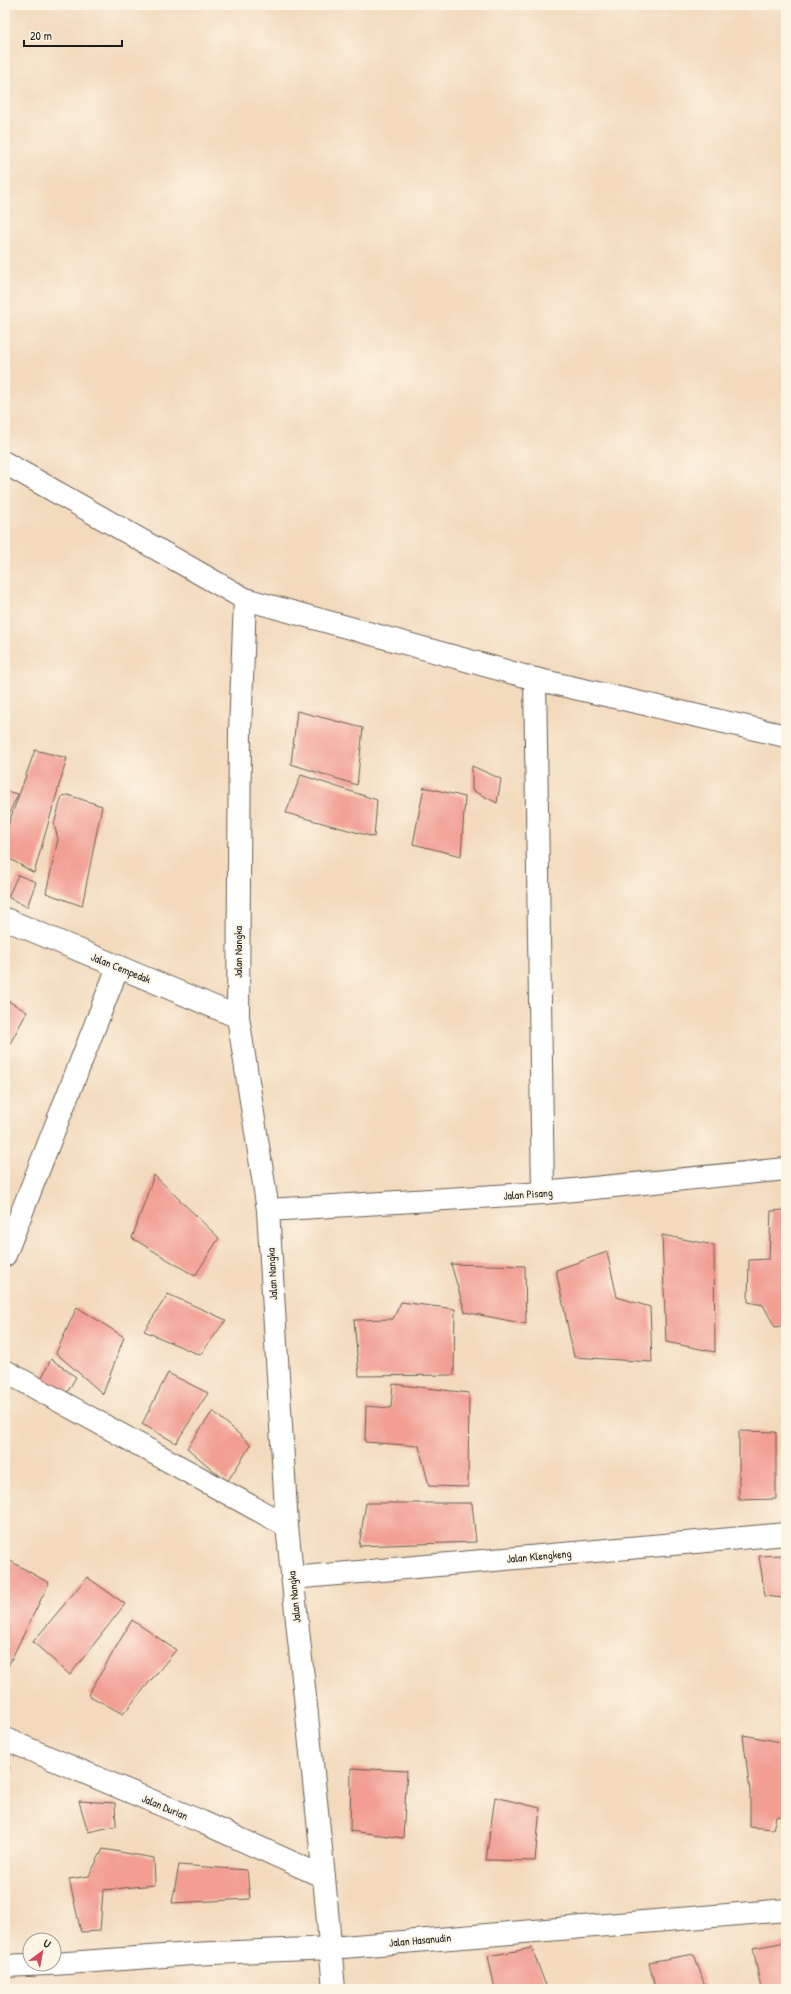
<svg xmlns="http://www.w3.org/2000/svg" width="791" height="1994" viewBox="0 0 791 1994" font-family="'Patrick Hand',sans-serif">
<rect width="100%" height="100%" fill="#fcf5e5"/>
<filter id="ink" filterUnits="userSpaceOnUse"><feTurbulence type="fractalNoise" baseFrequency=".025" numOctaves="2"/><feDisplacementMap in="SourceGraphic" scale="8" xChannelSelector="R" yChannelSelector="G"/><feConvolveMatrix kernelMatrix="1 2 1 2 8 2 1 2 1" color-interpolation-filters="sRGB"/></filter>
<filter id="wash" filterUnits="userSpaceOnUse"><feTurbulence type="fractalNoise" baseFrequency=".012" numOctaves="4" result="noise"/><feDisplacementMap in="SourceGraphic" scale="16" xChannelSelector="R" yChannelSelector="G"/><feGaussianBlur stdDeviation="0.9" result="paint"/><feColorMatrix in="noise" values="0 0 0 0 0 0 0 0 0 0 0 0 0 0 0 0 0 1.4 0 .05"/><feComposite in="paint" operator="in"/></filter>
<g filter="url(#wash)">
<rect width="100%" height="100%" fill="#f3dabd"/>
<g id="blocks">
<g fill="#f29e93">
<path d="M 297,711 L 363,728 L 357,785 L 291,764 Z"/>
<path d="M 35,750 L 67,758 L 34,873 L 5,856 L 5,834 Z"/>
<path d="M 472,766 L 501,779 L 497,803 L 472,790 Z"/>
<path d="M 301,775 L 377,800 L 374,837 L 286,813 Z"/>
<path d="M 424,787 L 465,797 L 461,856 L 413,844 Z"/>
<path d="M 5,791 L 18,794 L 5,823 Z"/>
<path d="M 68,795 L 102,806 L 82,906 L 46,893 L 58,839 L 54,824 L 62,796 Z"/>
<path d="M 18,875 L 36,882 L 27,907 L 8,897 Z"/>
<path d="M 5,999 L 27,1012 L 5,1053 Z"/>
<path d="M 154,1175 L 219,1238 L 195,1276 L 132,1238 Z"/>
<path d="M 786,1210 L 786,1325 L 775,1327 L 763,1305 L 748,1302 L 749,1260 L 769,1259 L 771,1211 Z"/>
<path d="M 662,1235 L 714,1245 L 715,1352 L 666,1342 Z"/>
<path d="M 607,1252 L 617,1297 L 650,1307 L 652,1362 L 574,1357 L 556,1270 Z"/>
<path d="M 451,1264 L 525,1266 L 526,1324 L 465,1312 Z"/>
<path d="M 168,1294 L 226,1320 L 200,1355 L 144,1331 Z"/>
<path d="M 401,1302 L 455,1309 L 454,1375 L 359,1376 L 354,1320 L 393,1319 Z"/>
<path d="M 77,1307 L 124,1337 L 103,1394 L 56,1353 Z"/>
<path d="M 51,1359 L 76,1377 L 65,1396 L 40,1381 Z"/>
<path d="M 168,1373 L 208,1393 L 176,1443 L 142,1424 Z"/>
<path d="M 393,1384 L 469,1393 L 468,1487 L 429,1486 L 419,1446 L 365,1442 L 366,1406 L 391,1408 Z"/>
<path d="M 213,1411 L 251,1445 L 227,1482 L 187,1448 Z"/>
<path d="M 739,1431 L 776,1432 L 776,1499 L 739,1500 Z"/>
<path d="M 366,1503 L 472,1503 L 476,1542 L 359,1546 Z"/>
<path d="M 784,1555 L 783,1598 L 765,1596 L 759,1556 Z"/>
<path d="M 5,1558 L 49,1583 L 5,1672 Z"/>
<path d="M 87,1577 L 125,1604 L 70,1675 L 33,1642 Z"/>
<path d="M 132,1620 L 176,1650 L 123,1714 L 88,1695 Z"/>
<path d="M 743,1735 L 786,1743 L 786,1815 L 776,1817 L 773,1829 L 750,1827 L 750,1792 Z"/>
<path d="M 5,1765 L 10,1767 L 5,1781 Z"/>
<path d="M 351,1768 L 407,1771 L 403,1838 L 350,1831 Z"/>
<path d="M 495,1797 L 540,1808 L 535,1861 L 486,1860 Z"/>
<path d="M 79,1801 L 115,1803 L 116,1826 L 88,1832 Z"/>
<path d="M 103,1849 L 154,1858 L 155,1885 L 103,1890 L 100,1931 L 81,1932 L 69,1879 L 89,1876 Z"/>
<path d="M 179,1865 L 247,1870 L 250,1899 L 172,1903 Z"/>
<path d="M 786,1942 L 786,1989 L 761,1989 L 753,1948 Z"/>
<path d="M 532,1948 L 547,1989 L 495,1989 L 488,1956 Z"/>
<path d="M 694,1954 L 706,1989 L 655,1989 L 649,1962 Z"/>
</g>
</g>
</g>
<g filter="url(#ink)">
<use href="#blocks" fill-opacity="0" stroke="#675e54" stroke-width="1"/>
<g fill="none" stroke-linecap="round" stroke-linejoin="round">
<defs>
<g id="street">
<path d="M 5,463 L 245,599 L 535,679 L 786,736"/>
<path d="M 245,599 L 240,732 L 238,1017 L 268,1210 L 287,1526 L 324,1877 L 334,1989"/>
<path d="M 535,679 L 543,1193"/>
<path d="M 5,919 L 238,1017"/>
<path d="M 268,1210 L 543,1193 L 786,1169"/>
<path d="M 5,1255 L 118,967"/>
<path d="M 5,1371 L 287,1526"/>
<path d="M 292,1578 L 786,1534"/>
<path d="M 5,1739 L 202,1822 L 324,1877"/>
</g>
<g id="secondary">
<path d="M 54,1964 L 191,1954 L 331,1948 L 786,1910"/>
<path d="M 5,1966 L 49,1964"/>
</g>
</defs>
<use href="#street" stroke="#675e54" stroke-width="24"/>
<use href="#secondary" stroke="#675e54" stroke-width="24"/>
<use href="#street" stroke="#fff" stroke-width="22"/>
<use href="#secondary" stroke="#fff" stroke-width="22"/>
</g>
</g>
<g text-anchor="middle" stroke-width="4" stroke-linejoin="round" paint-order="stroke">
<g font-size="11" fill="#1c1c1c" stroke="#fcf5e5">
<text transform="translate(238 952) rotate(-90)" y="4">Jalan Nangka</text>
<text transform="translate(121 968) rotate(22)" y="4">Jalan Cempedak</text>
<text transform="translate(528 1194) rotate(-4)" y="4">Jalan Pisang</text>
<text transform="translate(272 1274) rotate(-93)" y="4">Jalan Nangka</text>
<text transform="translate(539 1556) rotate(-5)" y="4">Jalan Klengkeng</text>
<text transform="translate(294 1597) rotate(-96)" y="4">Jalan Nangka</text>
<text transform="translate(165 1807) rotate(23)" y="4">Jalan Durian</text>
<text transform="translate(420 1940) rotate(-5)" y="4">Jalan Hasanudin</text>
</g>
</g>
<rect width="791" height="1994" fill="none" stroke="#fcf5e5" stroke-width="20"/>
<g transform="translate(42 1952) rotate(32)"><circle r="19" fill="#fcf5e5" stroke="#a29e95"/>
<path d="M0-3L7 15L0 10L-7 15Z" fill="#d1495b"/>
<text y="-6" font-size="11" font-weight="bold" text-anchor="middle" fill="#1c1c1c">U</text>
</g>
<path d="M24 40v6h98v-6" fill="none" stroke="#1c1c1c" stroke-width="2"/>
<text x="30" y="40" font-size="12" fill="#1c1c1c" stroke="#fcf5e5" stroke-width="3" paint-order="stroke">20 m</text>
</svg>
